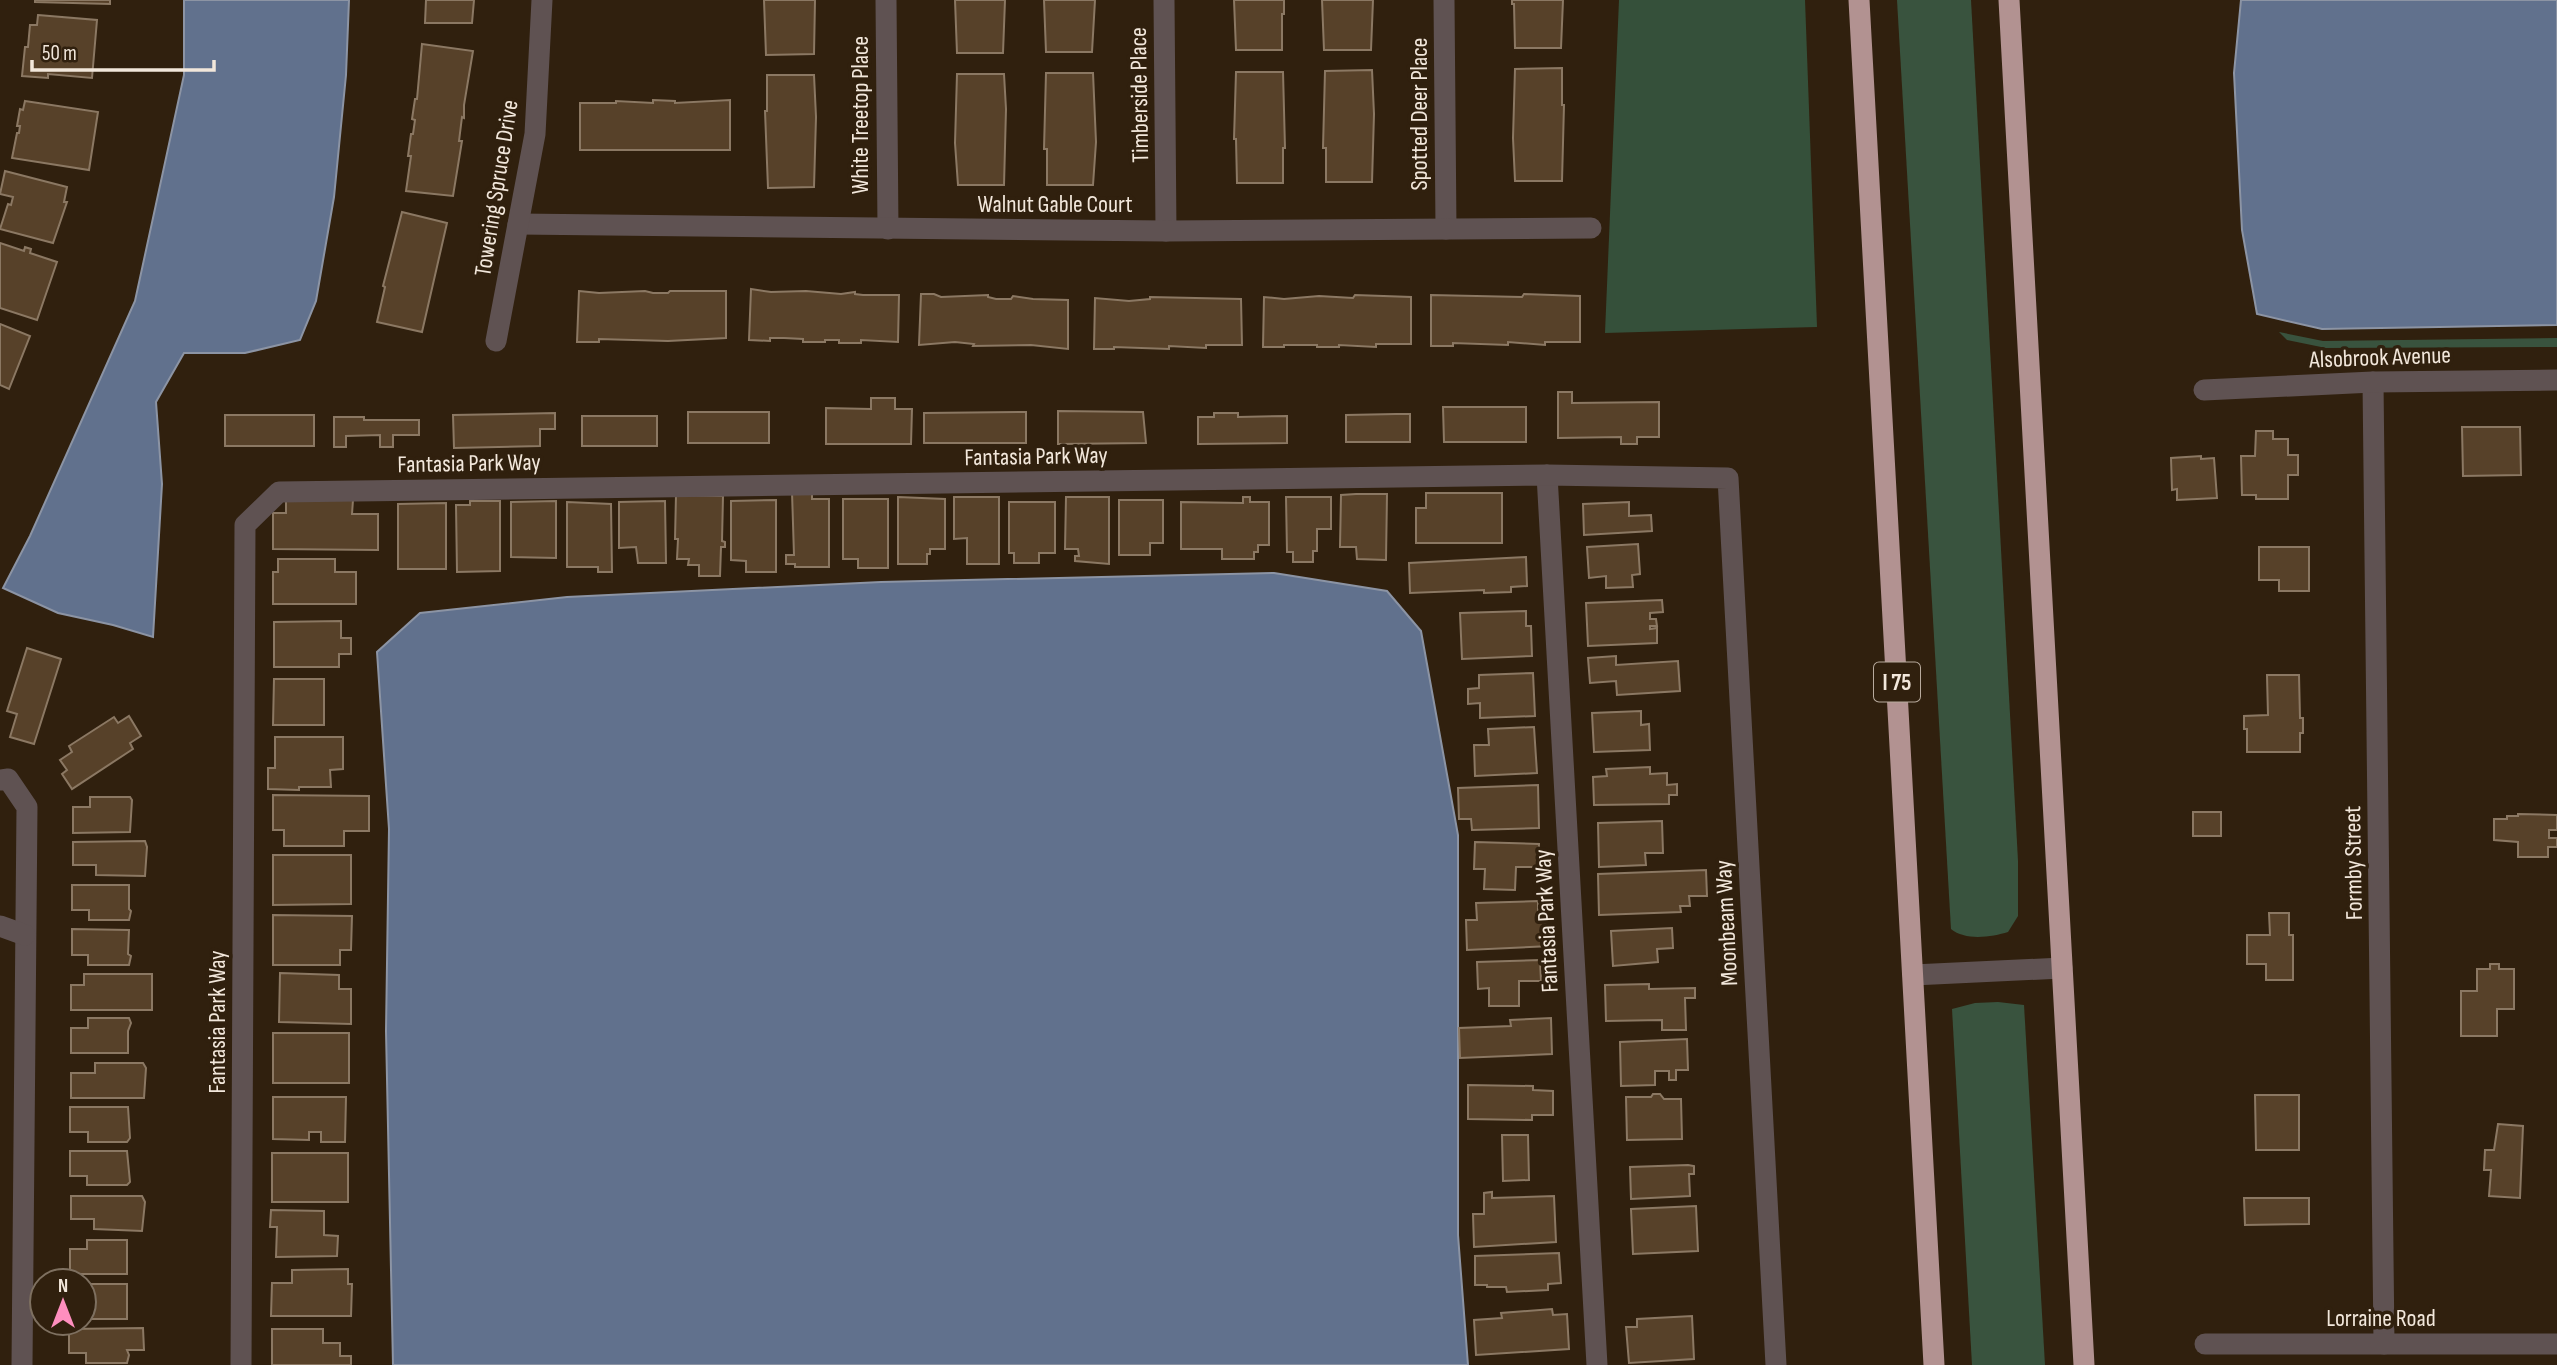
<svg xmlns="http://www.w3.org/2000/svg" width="2557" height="1365" viewBox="0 0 2557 1365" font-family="'Sofia Sans Condensed',sans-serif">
<rect width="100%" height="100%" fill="#30200e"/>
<g fill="#39533e">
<path d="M 1897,0 L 1971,0 L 2018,861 L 2018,916 L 2008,932 C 1992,937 1965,941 1951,929 Z"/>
<path d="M 2279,332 L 2323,341 L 2557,338 L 2557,347 L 2326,348 L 2287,340 Z"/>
<path d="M 1998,1002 L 2024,1005 L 2045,1365 L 1972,1365 L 1952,1009 L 1975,1003 Z"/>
</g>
<path fill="#35503a" d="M 1619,0 L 1805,0 L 1817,327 L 1605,333 Z"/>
<g fill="#61718d" stroke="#8c94a4" stroke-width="2">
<path d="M 184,0 L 349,0 L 346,75 L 334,197 L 316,301 L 300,340 L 245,353 L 184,353 L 156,402 L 162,484 L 153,637 L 113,625 L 58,613 L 3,588 L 30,536 L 135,301 L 184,75 Z"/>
<path d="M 2241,0 L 2557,0 L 2557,325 L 2322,329 L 2257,314 L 2242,230 L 2234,73 Z"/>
<path d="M 1274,573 L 1387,591 L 1421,631 L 1458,835 L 1458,1235 L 1468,1365 L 393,1365 L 386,1031 L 389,829 L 377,652 L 420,613 L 567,597 L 881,582 Z"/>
</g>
<g fill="#574129" stroke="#8b7863" stroke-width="2">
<path d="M 35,0 L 110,0 L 110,4 L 35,2 Z"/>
<path d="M 426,0 L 474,0 L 472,23 L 425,23 Z"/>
<path d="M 764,0 L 815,0 L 814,54 L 766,55 Z"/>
<path d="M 955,0 L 1005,0 L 1003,53 L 957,53 Z"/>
<path d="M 1044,0 L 1095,0 L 1092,52 L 1046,52 Z"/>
<path d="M 1234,0 L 1284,0 L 1284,14 L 1282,14 L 1282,50 L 1236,50 Z"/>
<path d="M 1322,0 L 1373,0 L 1371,50 L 1324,50 Z"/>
<path d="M 1512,0 L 1563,0 L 1561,48 L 1515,48 L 1514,4 L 1512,4 Z"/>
<path d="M 38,15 L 97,20 L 92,78 L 48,74 L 48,78 L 22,76 L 25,47 L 28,47 L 30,25 L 37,25 Z"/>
<path d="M 422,44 L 473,51 L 464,105 L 464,118 L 462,117 L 459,141 L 462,141 L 453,196 L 406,191 L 411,156 L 408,156 L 411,134 L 413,134 L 415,120 L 412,119 L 415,99 L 417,99 Z"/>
<path d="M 1562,68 L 1562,105 L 1564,105 L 1562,181 L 1515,181 L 1513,138 L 1515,69 Z"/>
<path d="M 1372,70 L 1374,114 L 1372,182 L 1326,182 L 1326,148 L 1323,148 L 1325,71 Z"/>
<path d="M 1236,72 L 1283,72 L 1285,148 L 1283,148 L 1283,183 L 1237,183 L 1236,139 L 1234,139 Z"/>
<path d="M 1046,73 L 1093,73 L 1096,142 L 1093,185 L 1047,185 L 1047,149 L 1044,149 Z"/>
<path d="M 957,74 L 1004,74 L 1006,109 L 1004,185 L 958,185 L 955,143 Z"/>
<path d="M 767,75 L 814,75 L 816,117 L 814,187 L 768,188 L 765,111 L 767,111 Z"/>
<path d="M 653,100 L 675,101 L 675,103 L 730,100 L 730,150 L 580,150 L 580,103 L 616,103 L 616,101 L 653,103 Z"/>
<path d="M 25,101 L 98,112 L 89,170 L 12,158 L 17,133 L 19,133 L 20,126 L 17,126 L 20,109 L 23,110 Z"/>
<path d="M 5,171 L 67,187 L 64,202 L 67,202 L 53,243 L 0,229 L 8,204 L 11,205 L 13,197 L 0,194 Z"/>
<path d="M 402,212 L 447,223 L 422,332 L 377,322 L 385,287 L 383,286 Z"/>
<path d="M 0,243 L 24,251 L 25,247 L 31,249 L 30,253 L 57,262 L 37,320 L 0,308 Z"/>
<path d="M 751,289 L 771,292 L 806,291 L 841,294 L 855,292 L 855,294 L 863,295 L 899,295 L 898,342 L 861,340 L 861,343 L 839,343 L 839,340 L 825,340 L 825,342 L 803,342 L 803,339 L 784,338 L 770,338 L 770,341 L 749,340 Z"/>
<path d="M 579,291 L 599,293 L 645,291 L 653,293 L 668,293 L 670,291 L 726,291 L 726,338 L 668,341 L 599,339 L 599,342 L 577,342 Z"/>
<path d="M 921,294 L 934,294 L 941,297 L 988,295 L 988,297 L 996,299 L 1011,299 L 1013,296 L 1033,299 L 1068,300 L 1068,349 L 1031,345 L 973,346 L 974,344 L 955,342 L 919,345 Z"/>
<path d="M 1524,294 L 1580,296 L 1580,342 L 1545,342 L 1545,345 L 1508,342 L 1508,345 L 1453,343 L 1453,346 L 1431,346 L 1431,295 L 1522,297 Z"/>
<path d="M 1355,295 L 1411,297 L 1411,344 L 1376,344 L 1376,347 L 1339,345 L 1339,347 L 1317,347 L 1317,345 L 1284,345 L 1284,347 L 1263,347 L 1264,297 L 1284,299 L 1319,296 L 1353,298 Z"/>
<path d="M 1150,297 L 1241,299 L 1242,345 L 1206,345 L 1206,348 L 1169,346 L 1169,349 L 1114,347 L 1114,349 L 1094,349 L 1095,298 L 1129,301 L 1150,299 Z"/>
<path d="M 0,324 L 30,336 L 9,389 L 0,385 Z"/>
<path d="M 1558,392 L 1572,392 L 1572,403 L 1659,402 L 1659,437 L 1637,437 L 1637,444 L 1621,444 L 1621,437 L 1558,438 Z"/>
<path d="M 871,398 L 895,398 L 895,409 L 912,409 L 911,444 L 826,444 L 826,408 L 871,409 Z"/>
<path d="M 1443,407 L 1526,407 L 1526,442 L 1444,442 Z"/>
<path d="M 1058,411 L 1143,412 L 1146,443 L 1058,444 Z"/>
<rect x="688" y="412" width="81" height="31"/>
<path d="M 1026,412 L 1026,443 L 924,443 L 924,413 Z"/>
<path d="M 555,413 L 555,429 L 540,429 L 540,446 L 454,448 L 453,415 Z"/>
<path d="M 1214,413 L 1238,413 L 1238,417 L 1287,416 L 1287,443 L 1198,444 L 1198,417 L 1214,417 Z"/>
<path d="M 1396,414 L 1410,414 L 1410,442 L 1346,442 L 1346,415 Z"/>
<rect x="225" y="415" width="89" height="31"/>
<rect x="582" y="416" width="75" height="30"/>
<path d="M 334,417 L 364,417 L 364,420 L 419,420 L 419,435 L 393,435 L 393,447 L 380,447 L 380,435 L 346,436 L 346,447 L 334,447 Z"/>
<path d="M 2462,427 L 2520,427 L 2521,475 L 2463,476 Z"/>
<path d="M 2256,431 L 2273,431 L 2273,439 L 2288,439 L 2288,455 L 2298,455 L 2298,475 L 2288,475 L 2288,499 L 2256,499 L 2256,495 L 2242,495 L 2241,456 L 2255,456 Z"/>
<path d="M 2201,456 L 2201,459 L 2214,458 L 2217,498 L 2177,500 L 2177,489 L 2172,490 L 2171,458 Z"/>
<path d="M 792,492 L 812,492 L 812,499 L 829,499 L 829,567 L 795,567 L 795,564 L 786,564 L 786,555 L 794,555 Z"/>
<path d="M 1426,493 L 1502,493 L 1502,543 L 1416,543 L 1416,508 L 1426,508 Z"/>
<path d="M 1356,494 L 1387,494 L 1386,560 L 1357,559 L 1356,547 L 1340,547 L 1341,495 Z"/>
<path d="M 676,495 L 723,496 L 722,541 L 725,542 L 725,547 L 721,547 L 720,576 L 699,576 L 699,565 L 688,565 L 689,559 L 677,559 L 678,539 L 675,539 Z"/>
<path d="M 898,497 L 945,499 L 945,549 L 930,549 L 930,554 L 927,554 L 927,564 L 898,564 Z"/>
<path d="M 954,497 L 999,497 L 999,564 L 967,564 L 967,538 L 954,539 Z"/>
<path d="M 1066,497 L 1109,497 L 1109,564 L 1075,561 L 1075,556 L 1079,556 L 1078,549 L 1065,549 Z"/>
<path d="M 1243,497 L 1250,497 L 1250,502 L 1269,502 L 1269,545 L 1258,545 L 1258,552 L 1254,552 L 1254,559 L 1222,559 L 1222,549 L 1181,549 L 1181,502 L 1243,503 Z"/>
<path d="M 1286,497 L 1331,497 L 1331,529 L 1317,529 L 1317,551 L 1313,551 L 1313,562 L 1293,562 L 1293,552 L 1287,552 Z"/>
<path d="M 286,499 L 353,500 L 352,514 L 378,514 L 378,550 L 273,549 L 273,513 L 286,513 Z"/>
<path d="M 843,499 L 888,499 L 888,568 L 858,568 L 858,559 L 843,559 Z"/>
<path d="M 776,500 L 776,572 L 746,572 L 746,561 L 731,560 L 731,501 Z"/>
<path d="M 1119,500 L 1163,500 L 1163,543 L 1150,543 L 1150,555 L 1119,555 Z"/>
<path d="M 470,501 L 500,501 L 500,571 L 457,572 L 456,505 L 470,505 Z"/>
<path d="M 556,501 L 556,558 L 511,557 L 511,502 Z"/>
<path d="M 665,501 L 666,563 L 638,563 L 636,547 L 619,548 L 619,502 Z"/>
<path d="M 567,502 L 611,504 L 612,572 L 598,572 L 598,567 L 567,567 Z"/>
<path d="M 1009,502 L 1055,502 L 1055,553 L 1039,553 L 1039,563 L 1014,563 L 1014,553 L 1009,553 Z"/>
<path d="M 1629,502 L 1629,516 L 1651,515 L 1652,531 L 1584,535 L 1583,504 Z"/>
<path d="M 446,503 L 446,569 L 398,569 L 398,504 Z"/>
<path d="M 1638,544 L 1640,574 L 1632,575 L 1633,587 L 1606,588 L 1606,576 L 1589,578 L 1587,547 Z"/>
<path d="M 2259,547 L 2309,547 L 2309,591 L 2279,591 L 2279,580 L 2259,580 Z"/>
<path d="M 1526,557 L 1527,586 L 1511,587 L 1511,592 L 1484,593 L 1484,590 L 1410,593 L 1409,563 Z"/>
<path d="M 278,559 L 335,559 L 335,572 L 356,572 L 356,604 L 273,604 L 273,572 L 278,572 Z"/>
<path d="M 1662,600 L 1663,612 L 1650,613 L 1650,619 L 1656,619 L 1657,626 L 1650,626 L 1650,629 L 1657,628 L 1657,643 L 1588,646 L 1586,603 Z"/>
<path d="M 1526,611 L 1526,626 L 1531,626 L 1532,656 L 1462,659 L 1460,613 Z"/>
<path d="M 341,621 L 341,638 L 351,638 L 351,654 L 339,654 L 339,667 L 274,667 L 274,622 Z"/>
<path d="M 27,648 L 61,659 L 34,744 L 10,737 L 17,714 L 7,711 Z"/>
<path d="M 1616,656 L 1616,665 L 1678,661 L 1680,691 L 1617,695 L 1616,681 L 1590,683 L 1588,658 Z"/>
<path d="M 1533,673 L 1535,716 L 1480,718 L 1480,703 L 1468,704 L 1468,689 L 1479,688 L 1479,675 Z"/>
<path d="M 2267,675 L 2299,675 L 2300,718 L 2303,718 L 2303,733 L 2300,733 L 2300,752 L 2247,752 L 2247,729 L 2244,729 L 2244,716 L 2268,715 Z"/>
<path d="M 274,679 L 324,679 L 324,725 L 273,725 Z"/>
<path d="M 1641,711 L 1641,725 L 1649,724 L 1650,750 L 1594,752 L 1592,713 Z"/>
<path d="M 129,716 L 141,736 L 130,743 L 133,749 L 72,789 L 62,774 L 67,770 L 60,760 L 72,752 L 69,746 L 114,717 L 118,723 Z"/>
<path d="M 1534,727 L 1537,773 L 1475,776 L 1474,745 L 1489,745 L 1488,729 Z"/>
<path d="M 275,737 L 343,737 L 343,769 L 330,770 L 331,787 L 299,787 L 299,790 L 268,789 L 268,768 L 275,768 Z"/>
<path d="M 1650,767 L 1650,774 L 1667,773 L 1667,785 L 1677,784 L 1677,795 L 1669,795 L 1669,804 L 1594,805 L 1593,777 L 1607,776 L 1606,769 Z"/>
<path d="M 1538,785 L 1539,828 L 1472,830 L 1471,819 L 1459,819 L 1458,788 Z"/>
<path d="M 273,795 L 369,796 L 369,831 L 344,831 L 344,846 L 284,846 L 284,830 L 273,830 Z"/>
<path d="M 90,797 L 130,797 L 132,800 L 130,832 L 73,833 L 73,807 L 90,807 Z"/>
<rect x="2193" y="812" width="28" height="24"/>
<path d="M 2518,814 L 2557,815 L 2557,830 L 2549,830 L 2549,838 L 2557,838 L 2557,847 L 2548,847 L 2548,857 L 2518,857 L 2518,842 L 2494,840 L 2494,819 L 2507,819 L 2507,816 L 2518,816 Z"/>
<path d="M 1662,821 L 1663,853 L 1645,853 L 1646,865 L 1599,867 L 1598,823 Z"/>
<path d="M 145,841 L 147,847 L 145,876 L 96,875 L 96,865 L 73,865 L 73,842 Z"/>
<path d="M 1475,842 L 1539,844 L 1538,867 L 1516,867 L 1515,890 L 1484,889 L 1485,869 L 1474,869 Z"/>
<path d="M 273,855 L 351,855 L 351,904 L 273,905 Z"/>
<path d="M 1706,870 L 1707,896 L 1689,896 L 1690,906 L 1680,906 L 1681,912 L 1599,915 L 1598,874 Z"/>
<path d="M 72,885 L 129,885 L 129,909 L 131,911 L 129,920 L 89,920 L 89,910 L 72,910 Z"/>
<path d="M 1538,901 L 1538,915 L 1545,915 L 1546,931 L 1551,931 L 1551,946 L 1467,950 L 1466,920 L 1477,920 L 1476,903 Z"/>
<path d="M 2269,913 L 2289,913 L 2289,935 L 2293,935 L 2293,980 L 2266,980 L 2266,964 L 2247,964 L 2247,935 L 2270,935 Z"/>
<path d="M 273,915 L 352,916 L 351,950 L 340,950 L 340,965 L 273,965 Z"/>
<path d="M 1672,928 L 1673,948 L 1657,949 L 1658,962 L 1613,966 L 1611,931 Z"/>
<path d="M 72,929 L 129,930 L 128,954 L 131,956 L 129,965 L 88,965 L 88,955 L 72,955 Z"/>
<path d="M 1540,960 L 1541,981 L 1519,981 L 1519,1006 L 1489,1006 L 1489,988 L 1478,989 L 1477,962 Z"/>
<path d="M 2490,964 L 2499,964 L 2499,969 L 2514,969 L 2514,1009 L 2497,1009 L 2497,1036 L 2461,1036 L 2461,991 L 2477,991 L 2477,969 L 2490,969 Z"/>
<path d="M 280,973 L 339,975 L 339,989 L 351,989 L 351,1024 L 279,1022 Z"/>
<path d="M 84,974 L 152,974 L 152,1010 L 71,1010 L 71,985 L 84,985 Z"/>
<path d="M 1649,984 L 1649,989 L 1695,988 L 1695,998 L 1685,998 L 1686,1030 L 1662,1030 L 1662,1020 L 1606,1021 L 1605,985 Z"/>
<path d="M 88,1018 L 129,1018 L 131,1023 L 128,1031 L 128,1053 L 71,1053 L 71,1028 L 88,1028 Z"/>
<path d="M 1551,1018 L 1552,1054 L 1460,1058 L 1459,1028 L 1511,1026 L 1510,1020 Z"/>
<rect x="273" y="1033" width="76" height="50"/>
<path d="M 1687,1039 L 1688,1070 L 1676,1070 L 1676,1080 L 1669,1080 L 1669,1071 L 1655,1071 L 1655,1085 L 1621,1086 L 1620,1042 Z"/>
<path d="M 95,1063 L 143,1063 L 146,1068 L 144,1098 L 71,1098 L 71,1073 L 95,1073 Z"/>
<path d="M 1468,1085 L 1533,1086 L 1533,1090 L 1553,1091 L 1553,1115 L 1532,1115 L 1532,1120 L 1468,1119 Z"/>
<path d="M 1653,1094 L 1660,1094 L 1664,1099 L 1681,1099 L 1682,1139 L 1627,1140 L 1626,1097 L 1651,1097 Z"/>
<path d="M 2255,1095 L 2299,1095 L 2299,1150 L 2256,1150 Z"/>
<path d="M 273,1097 L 346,1097 L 345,1142 L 321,1142 L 321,1132 L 309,1132 L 309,1140 L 273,1139 Z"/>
<path d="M 70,1107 L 128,1107 L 130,1138 L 127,1142 L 88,1142 L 88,1132 L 70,1132 Z"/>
<path d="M 2498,1124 L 2523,1126 L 2520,1198 L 2489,1196 L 2491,1170 L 2484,1170 L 2485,1150 L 2494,1150 Z"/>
<path d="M 1502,1135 L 1528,1135 L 1529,1180 L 1503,1181 Z"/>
<path d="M 70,1151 L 127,1151 L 130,1182 L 127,1185 L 87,1185 L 87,1176 L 70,1176 Z"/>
<rect x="272" y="1153" width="76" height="49"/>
<path d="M 1688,1165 L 1694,1166 L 1694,1174 L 1689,1174 L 1690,1196 L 1631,1199 L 1630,1167 Z"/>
<path d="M 1492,1192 L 1492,1198 L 1554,1196 L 1556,1242 L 1474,1247 L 1473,1214 L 1484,1214 L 1484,1193 Z"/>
<path d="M 71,1196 L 142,1196 L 145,1202 L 142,1231 L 94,1229 L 94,1219 L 71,1219 Z"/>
<path d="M 2244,1198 L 2309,1198 L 2309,1224 L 2245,1225 Z"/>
<path d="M 1696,1206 L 1698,1251 L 1633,1254 L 1631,1209 Z"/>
<path d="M 271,1210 L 324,1211 L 324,1235 L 338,1236 L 337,1256 L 276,1257 L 277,1227 L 270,1227 Z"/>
<path d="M 87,1240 L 127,1240 L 127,1274 L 70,1274 L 70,1249 L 87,1249 Z"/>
<path d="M 1559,1253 L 1561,1283 L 1548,1284 L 1548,1290 L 1507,1292 L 1506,1287 L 1487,1287 L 1487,1285 L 1475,1285 L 1475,1256 Z"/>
<path d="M 348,1269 L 348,1284 L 352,1284 L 351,1316 L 271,1316 L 272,1283 L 292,1283 L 292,1270 Z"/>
<path d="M 87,1284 L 127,1284 L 127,1319 L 84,1319 L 84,1293 L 87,1293 Z"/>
<path d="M 1552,1309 L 1553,1315 L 1567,1314 L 1569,1349 L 1476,1355 L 1474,1320 L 1502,1318 L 1501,1313 Z"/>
<path d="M 1692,1316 L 1694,1359 L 1629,1363 L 1626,1327 L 1637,1327 L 1637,1319 Z"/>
<path d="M 143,1328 L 144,1350 L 127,1350 L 129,1355 L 127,1363 L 86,1363 L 86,1353 L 69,1353 L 69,1329 Z"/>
<path d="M 272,1329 L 323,1329 L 323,1343 L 340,1343 L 340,1356 L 351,1356 L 351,1365 L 272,1365 Z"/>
</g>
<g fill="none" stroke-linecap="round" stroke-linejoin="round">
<g stroke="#5f5252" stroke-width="21">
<path d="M 886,0 L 888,229"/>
<path d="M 1164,0 L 1166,231"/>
<path d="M 1444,0 L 1446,229"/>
<path d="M 518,224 L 1166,231 L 1591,228"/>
<path d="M 496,341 L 535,134 L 542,0"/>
<path d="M 2373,382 L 2384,1344"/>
<path d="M 2204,390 L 2373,382 L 2557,380"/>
<path d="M 1547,475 L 1597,1365"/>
<path d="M 0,780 L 8,779 L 27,807 L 22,1365"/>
<path d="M 0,926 L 25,935"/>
<path d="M 1913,975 L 2062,968"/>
<path d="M 2205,1344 L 2557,1344"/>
<path d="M 241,1365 L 245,525 L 279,492 L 1547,475 L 1728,478 L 1776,1365"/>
</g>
<g stroke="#b29291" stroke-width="21">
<path d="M 1859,0 L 1934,1365"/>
<path d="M 2009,0 L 2084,1365"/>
</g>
</g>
<g text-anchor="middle" stroke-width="7" stroke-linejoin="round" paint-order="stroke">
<rect fill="#30200e" stroke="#b8ab9e" stroke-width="2" x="1874" y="662.5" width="46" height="39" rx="5"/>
<g font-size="23" font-weight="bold" fill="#f2e7db">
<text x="1897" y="690">I 75</text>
</g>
<g font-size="24" fill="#f2e7db" stroke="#30200e">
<text transform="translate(1139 95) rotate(-91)" y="8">Timberside Place</text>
<text transform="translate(1419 114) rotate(-90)" y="8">Spotted Deer Place</text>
<text transform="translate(860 115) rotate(-90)" y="8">White Treetop Place</text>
<text transform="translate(496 188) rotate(-81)" y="8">Towering Spruce Drive</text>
<text x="1055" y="212">Walnut Gable Court</text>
<text transform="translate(2380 357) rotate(-2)" y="8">Alsobrook Avenue</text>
<text transform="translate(1036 456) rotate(-1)" y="8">Fantasia Park Way</text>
<text transform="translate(469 463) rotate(-1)" y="8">Fantasia Park Way</text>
<text transform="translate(2353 863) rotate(-91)" y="8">Formby Street</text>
<text transform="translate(1546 921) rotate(-93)" y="8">Fantasia Park Way</text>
<text transform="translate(1726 923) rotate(-93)" y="8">Moonbeam Way</text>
<text transform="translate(217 1022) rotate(-90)" y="8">Fantasia Park Way</text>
<text x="2381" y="1326">Lorraine Road</text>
</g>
</g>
<g transform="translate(63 1302)"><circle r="33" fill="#30200e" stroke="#7e7060" stroke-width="2"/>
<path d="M0-5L12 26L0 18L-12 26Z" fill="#fe8ebe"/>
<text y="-10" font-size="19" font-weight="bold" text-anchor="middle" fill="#f2e7db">N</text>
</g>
<path d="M32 60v10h182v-10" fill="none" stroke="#f2e7db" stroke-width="3.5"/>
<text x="42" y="60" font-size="21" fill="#f2e7db" stroke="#30200e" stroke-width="5" paint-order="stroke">50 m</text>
</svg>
